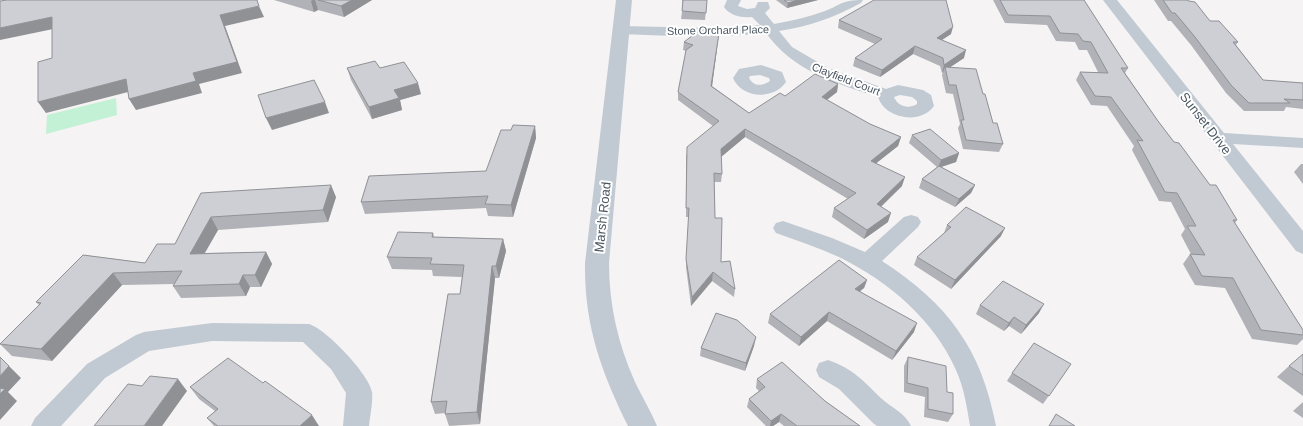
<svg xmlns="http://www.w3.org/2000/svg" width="1303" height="426" viewBox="0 0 1303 426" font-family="Arial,sans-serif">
<rect width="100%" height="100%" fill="#f5f3f3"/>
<path fill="#c3f1d5" d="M 116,98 L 117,115 L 46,134 L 47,115 Z"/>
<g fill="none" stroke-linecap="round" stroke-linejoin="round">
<g fill="#c1cad2" fill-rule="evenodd">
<path d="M 727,0 L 741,0 L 738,6 L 747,9 L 755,8 L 758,2 L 768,2 L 770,8 L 765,13 L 774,24 C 791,21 808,17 825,11 C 843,4 841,0 863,0 L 861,3 C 833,18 810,26 779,31 L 792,47 L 828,68 L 886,89 L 898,85 L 923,90 L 931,95 L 934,106 C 921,125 885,119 878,97 C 835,83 793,71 766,33 C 717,38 669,36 621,34 L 616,33 L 614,30 L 616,27 L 621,26 L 711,28 L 760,25 L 752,17 C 742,18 730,16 724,7 ZM 900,95 L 912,97 L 917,101 L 917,104 C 909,109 898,107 894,97 Z"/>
<path d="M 1103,0 L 1117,0 L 1224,133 L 1303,138 L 1303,148 L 1233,144 L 1303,231 L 1303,254 L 1296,251 Z"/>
<path d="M 761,65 L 782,72 L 786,82 C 774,100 742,99 733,78 L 739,69 ZM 760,75 L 769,78 L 770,81 C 762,86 754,87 749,78 L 750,76 Z"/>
<path d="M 911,215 L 918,217 L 921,222 L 918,227 L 882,261 C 948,304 981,348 996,426 L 970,426 C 967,407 964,388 956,370 C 934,320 889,282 841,258 C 820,248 798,241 776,233 L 773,228 L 776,223 L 783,221 L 832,238 L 865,252 L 904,217 Z"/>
<path d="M 212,323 L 309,324 C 326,329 369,374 372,392 C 373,402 370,416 369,426 L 343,426 L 346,393 L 331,369 L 303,342 L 212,341 L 149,351 L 105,378 L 61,426 L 31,426 L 35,418 L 87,364 L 136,335 L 144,332 Z"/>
<path d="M 828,360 C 854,369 863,381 882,399 C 892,408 905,413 911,426 L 877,426 L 873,423 L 839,389 L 819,377 L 816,370 L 819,363 Z"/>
</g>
<path fill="#c1cad2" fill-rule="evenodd" d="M 616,0 L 632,0 L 609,263 C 609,305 618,344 635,382 C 642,397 651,411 657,426 L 628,426 C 601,372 584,324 585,263 Z"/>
</g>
<g fill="#b0b2b7">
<path d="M 274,0 L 372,0 L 344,17 L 318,10 L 314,12 Z"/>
<path d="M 682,0 L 707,0 L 705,20 L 681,19 L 683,5 Z"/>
<path d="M 776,0 L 818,0 L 787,8 Z"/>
<path d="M 993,0 L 1084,0 L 1128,68 L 1125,73 L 1158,121 L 1174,142 L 1210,185 L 1237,220 L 1235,223 L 1303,330 L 1303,339 L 1297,345 L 1252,339 L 1225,288 L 1195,285 L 1183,264 L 1190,254 L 1191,254 L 1181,235 L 1185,229 L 1171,202 L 1159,201 L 1132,150 L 1134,146 L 1107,106 L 1091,105 L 1076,80 L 1080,72 L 1098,72 L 1087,50 L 1079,50 L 1075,42 L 1056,41 L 1047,25 L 1005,23 Z"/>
<path d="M 1154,0 L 1187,0 L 1210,21 L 1238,42 L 1236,45 L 1263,80 L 1303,83 L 1303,109 L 1286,107 L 1284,111 L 1244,111 L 1226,93 L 1191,45 L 1171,21 L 1168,21 Z"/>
<path d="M 839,20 L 951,34 L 942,40 L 964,58 L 950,67 L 983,94 L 993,123 L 1003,144 L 999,152 L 963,149 L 958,128 L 960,124 L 953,94 L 946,93 L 942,75 L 943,72 L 942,73 L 940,66 L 913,54 L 880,77 L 853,66 L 855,58 L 875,44 L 838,28 Z"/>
<path d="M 719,33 L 712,86 L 749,113 L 785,96 L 838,84 L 837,92 L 827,100 L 870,124 L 901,137 L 898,146 L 876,163 L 902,186 L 881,207 L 888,222 L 864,239 L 832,217 L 834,208 L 848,199 L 745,137 L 721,157 L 722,174 L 721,182 L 714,182 L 715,218 L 721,262 L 735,289 L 734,297 L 712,281 L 691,306 L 686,267 L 689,217 L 686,217 L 686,155 L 713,126 L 678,100 L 678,92 L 686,51 L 683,50 L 684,42 Z"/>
<path d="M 347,68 L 380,68 L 421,94 L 400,100 L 402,110 L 372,119 L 351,80 Z"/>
<path d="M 535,126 L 536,138 L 513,217 L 488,216 L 486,208 L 365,214 L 361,202 L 486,171 L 511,130 Z"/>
<path d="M 912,135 L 959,153 L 956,162 L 941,167 L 975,185 L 971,193 L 955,207 L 919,188 L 922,179 L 937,167 L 909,143 Z"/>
<path d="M 1301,164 L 1303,164 L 1303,184 L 1294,172 Z"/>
<path d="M 201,193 L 336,197 L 328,222 L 218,230 L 205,253 L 266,252 L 272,264 L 261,287 L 250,287 L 246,296 L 181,298 L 173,286 L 174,284 L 122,285 L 52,361 L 12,356 L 0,344 L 39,305 L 36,302 L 83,255 L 145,263 L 175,244 Z"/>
<path d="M 947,225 L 1001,236 L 951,289 L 914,265 L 917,257 L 944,233 Z"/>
<path d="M 433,233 L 434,237 L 503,239 L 506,251 L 499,278 L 495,278 L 480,424 L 449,426 L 445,414 L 445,413 L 435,414 L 431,402 L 460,294 L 462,277 L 433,276 L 432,270 L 392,269 L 387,257 Z"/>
<path d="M 867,280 L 864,288 L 860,291 L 914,332 L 892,360 L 827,321 L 799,346 L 768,323 L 770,314 Z"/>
<path d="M 980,305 L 1039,313 L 1021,334 L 1009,326 L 1004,331 L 976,314 Z"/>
<path d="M 754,346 L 745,371 L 700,356 L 701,348 Z"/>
<path d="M 1303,354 L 1303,396 L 1277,377 L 1289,366 Z"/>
<path d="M 908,357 L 947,392 L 953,414 L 948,422 L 924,417 L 925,397 L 904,392 L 904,366 Z"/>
<path d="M 1071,364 L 1043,404 L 1007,381 L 1012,373 Z"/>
<path d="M 757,379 L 825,401 L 860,426 L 784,426 L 779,422 L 773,426 L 766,426 L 747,407 L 749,399 L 759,391 L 756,388 Z"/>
<path d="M 190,387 L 319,426 L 214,426 L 207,418 L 215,411 L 199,399 Z"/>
<path d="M 1303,402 L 1303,418 L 1293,411 Z"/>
</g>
<g fill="#909195">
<path d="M 313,0 L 315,0 L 318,10 L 314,12 L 311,1 Z"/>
<path d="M 352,0 L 372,0 L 344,17 L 341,6 Z"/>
<path d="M 798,0 L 818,0 L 787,8 L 788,3 Z"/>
<path d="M 259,6 L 264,17 L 225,26 L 242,73 L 199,84 L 202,93 L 136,110 L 129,99 L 193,73 L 220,15 Z"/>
<path d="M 52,17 L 58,28 L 0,40 L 0,28 Z"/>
<path d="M 953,27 L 951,34 L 934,45 L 937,38 Z"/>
<path d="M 719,33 L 718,41 L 711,94 L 711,86 Z"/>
<path d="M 915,46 L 913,54 L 880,77 L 882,70 Z"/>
<path d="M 966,50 L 964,58 L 946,70 L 945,67 L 943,72 L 942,73 L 944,65 Z"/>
<path d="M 126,79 L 132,91 L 46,113 L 38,102 Z"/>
<path d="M 418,83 L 421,94 L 400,100 L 402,110 L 372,119 L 369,107 L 394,90 Z"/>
<path d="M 838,84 L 837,92 L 820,105 L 822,97 Z"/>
<path d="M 325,102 L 329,113 L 272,130 L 266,118 Z"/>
<path d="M 535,126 L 536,138 L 513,217 L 511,205 Z"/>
<path d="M 745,129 L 745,137 L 721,157 L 721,149 Z"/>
<path d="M 901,137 L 898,146 L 869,169 L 871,161 Z"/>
<path d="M 959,153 L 956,162 L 938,168 L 941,160 Z"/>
<path d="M 905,177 L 902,186 L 874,213 L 877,204 Z"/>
<path d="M 331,185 L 336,197 L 328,222 L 323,210 Z"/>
<path d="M 975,185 L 971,193 L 955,207 L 959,199 Z"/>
<path d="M 891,213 L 888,222 L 864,239 L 867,230 Z"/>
<path d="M 211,217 L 218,230 L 197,266 L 190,254 Z"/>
<path d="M 1005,228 L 1001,236 L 951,289 L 955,280 Z"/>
<path d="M 503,239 L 506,251 L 499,278 L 496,266 Z"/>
<path d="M 266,252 L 272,264 L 261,287 L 255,275 Z"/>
<path d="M 492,266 L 495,278 L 480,424 L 477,412 Z"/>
<path d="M 713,272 L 712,281 L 691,306 L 692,297 Z"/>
<path d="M 113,273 L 122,285 L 52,361 L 41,349 Z"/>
<path d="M 243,275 L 250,287 L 246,296 L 239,284 Z"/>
<path d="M 867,280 L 864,288 L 853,297 L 855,289 Z"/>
<path d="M 1044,304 L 1039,313 L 1021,334 L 1026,325 Z"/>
<path d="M 829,312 L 827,321 L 799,346 L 801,337 Z"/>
<path d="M 1014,317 L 1009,326 L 1004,331 L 1009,323 Z"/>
<path d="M 917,323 L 914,332 L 892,360 L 896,351 Z"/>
<path d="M 756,337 L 754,346 L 745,371 L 746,363 Z"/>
<path d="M 9,366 L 21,378 L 8,392 L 17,401 L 0,420 L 0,376 Z"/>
<path d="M 178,379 L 187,391 L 162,426 L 144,426 Z"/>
<path d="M 781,414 L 779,422 L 773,426 L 770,426 L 771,421 Z"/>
<path d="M 312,415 L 319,426 L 300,426 Z"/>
</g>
<g fill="#cdcfd5" stroke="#909195">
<path d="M 7,0 L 257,0 L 259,6 L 220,15 L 237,62 L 193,73 L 196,81 L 129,99 L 126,79 L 38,102 L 38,62 L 52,58 L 52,17 L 0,28 L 0,1 Z"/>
<path d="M 318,0 L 352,0 L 341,6 Z"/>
<path d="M 683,0 L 707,0 L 706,13 L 682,11 Z"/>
<path d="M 784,0 L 798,0 L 788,3 Z"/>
<path d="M 874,0 L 946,0 L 953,27 L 937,38 L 966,50 L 944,65 L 943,58 L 915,46 L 882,70 L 855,58 L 882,39 L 839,20 Z"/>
<path d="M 1000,0 L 1084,0 L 1128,68 L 1121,68 L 1158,121 L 1174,142 L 1179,143 L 1210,185 L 1216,185 L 1237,220 L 1233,220 L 1303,330 L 1303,335 L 1261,330 L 1233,278 L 1202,276 L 1190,254 L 1205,255 L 1187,226 L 1196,226 L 1177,193 L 1165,192 L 1137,140 L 1143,141 L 1111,97 L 1095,96 L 1080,72 L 1108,73 L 1091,42 L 1083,41 L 1078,34 L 1060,33 L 1050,16 L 1008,15 Z"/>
<path d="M 1163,0 L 1187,0 L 1189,1 L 1195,2 L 1210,21 L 1219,21 L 1238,42 L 1233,42 L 1263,80 L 1303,83 L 1303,100 L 1284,99 L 1290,103 L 1249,103 L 1231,85 L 1195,37 L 1175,13 L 1172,13 Z"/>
<path d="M 697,32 L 719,33 L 711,86 L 749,113 L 780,93 L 785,96 L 815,74 L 838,84 L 822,97 L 870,124 L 901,137 L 871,161 L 905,177 L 877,204 L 891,213 L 867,230 L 834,208 L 856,193 L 745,129 L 721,149 L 722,174 L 714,173 L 715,218 L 722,218 L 721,262 L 730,261 L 735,289 L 713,272 L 692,297 L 686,259 L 689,208 L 686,208 L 687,147 L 719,121 L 678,92 L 686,50 L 693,45 L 684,42 Z"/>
<path d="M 375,61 L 380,68 L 404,62 L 418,83 L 394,90 L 399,98 L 369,107 L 347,68 Z"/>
<path d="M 945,67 L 976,69 L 983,94 L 985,94 L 993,123 L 997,123 L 1003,144 L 966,140 L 961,120 L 964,120 L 956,85 L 949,85 Z"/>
<path d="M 314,80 L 325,102 L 266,118 L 258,95 Z"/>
<path d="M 513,125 L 535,126 L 511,205 L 485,204 L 488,196 L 361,202 L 369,176 L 486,171 L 501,130 L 511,130 Z"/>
<path d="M 930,129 L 959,153 L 941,160 L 912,135 Z"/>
<path d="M 939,166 L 975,185 L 959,199 L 922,179 Z"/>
<path d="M 331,185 L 323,210 L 211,217 L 190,254 L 266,252 L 255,275 L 243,275 L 239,284 L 173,286 L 182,271 L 113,273 L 41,349 L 0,344 L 41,303 L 36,302 L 83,255 L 145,263 L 157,244 L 175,244 L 201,193 Z"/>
<path d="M 966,207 L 1005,228 L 955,280 L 917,257 L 951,227 L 947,225 Z"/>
<path d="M 398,232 L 433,233 L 432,237 L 503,239 L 496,266 L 492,266 L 477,412 L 445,414 L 447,401 L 431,402 L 448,294 L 460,294 L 464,265 L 430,264 L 432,258 L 387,257 Z"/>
<path d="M 839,260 L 867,280 L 855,289 L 917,323 L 896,351 L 829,312 L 801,337 L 770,314 Z"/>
<path d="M 1003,281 L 1044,304 L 1026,325 L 1014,317 L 1009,323 L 980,305 Z"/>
<path d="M 716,313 L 737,320 L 756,337 L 746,363 L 701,348 Z"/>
<path d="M 1034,343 L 1071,364 L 1049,396 L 1012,373 Z"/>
<path d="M 1303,354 L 1303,375 L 1289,366 Z"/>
<path d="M 0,357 L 9,366 L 0,376 Z"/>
<path d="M 908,357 L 946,366 L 947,392 L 953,393 L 953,414 L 928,409 L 928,388 L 907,383 Z"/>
<path d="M 228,358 L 263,383 L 265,381 L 312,415 L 300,426 L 218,426 L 207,418 L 218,409 L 190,387 Z"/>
<path d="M 782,362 L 825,401 L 860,426 L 797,426 L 781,414 L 771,421 L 749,399 L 765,387 L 757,379 Z"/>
<path d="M 150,376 L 178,379 L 144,426 L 94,426 L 128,384 L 142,386 Z"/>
<path d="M 0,388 L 5,389 L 0,394 Z"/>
<path d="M 1056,414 L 1075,426 L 1049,426 Z"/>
</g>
<g text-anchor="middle" stroke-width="4" stroke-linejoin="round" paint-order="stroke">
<g font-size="11" fill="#4a5661" stroke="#fff">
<text transform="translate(718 30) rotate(-1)" y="4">Stone Orchard Place</text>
<text transform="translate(846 79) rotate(21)" y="4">Clayfield Court</text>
</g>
<g font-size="13" fill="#4a5661" stroke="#fff">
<text transform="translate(1206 123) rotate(52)" y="5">Sunset Drive</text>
<text transform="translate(602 217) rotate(-84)" y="5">Marsh Road</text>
</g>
</g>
</svg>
